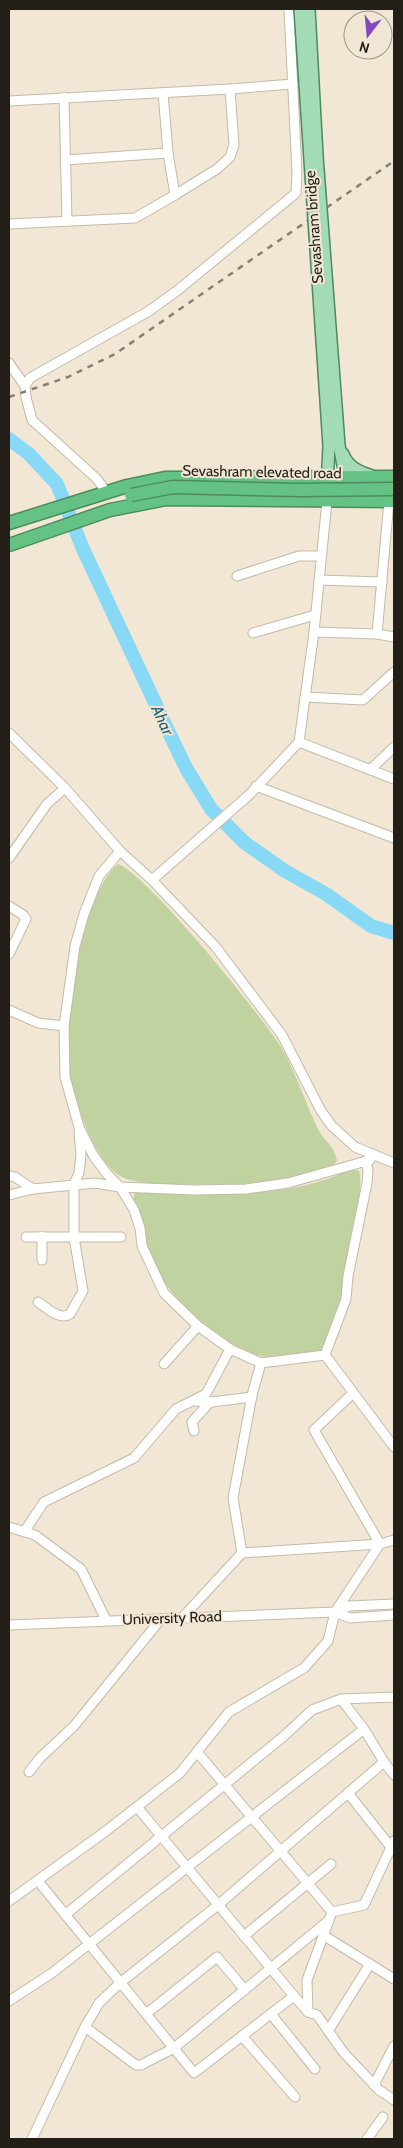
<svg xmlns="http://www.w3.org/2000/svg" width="403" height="2148" viewBox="0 0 403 2148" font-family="Cabin,sans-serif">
<rect width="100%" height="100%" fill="#f2e7d4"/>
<g fill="#c0d2a0">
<path d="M 118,864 C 146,873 264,1018 282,1049 C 297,1074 305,1103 318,1129 C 324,1141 335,1146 337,1161 C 335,1163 332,1167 329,1168 C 312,1178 257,1184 237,1184 C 212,1184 140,1188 120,1176 C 94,1161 73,1099 69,1069 C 63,1022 81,895 118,864 Z"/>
<path d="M 352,1169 L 359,1171 C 365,1185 348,1281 342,1300 C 337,1317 329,1333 321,1350 C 300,1357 272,1361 250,1353 C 244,1351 239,1347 233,1344 C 203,1325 175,1302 157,1271 C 144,1248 146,1221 133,1199 L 135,1193 L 141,1190 C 210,1195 287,1200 352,1169 Z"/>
</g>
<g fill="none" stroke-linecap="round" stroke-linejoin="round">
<path stroke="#87d9f6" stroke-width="14" d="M 9,439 L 29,454 L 57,484 L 83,549 L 164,722 L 186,768 L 211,809 L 245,843 L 285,871 L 326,894 L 371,926 L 394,933"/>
<defs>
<g id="minor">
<path d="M 163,93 L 168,153 L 175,195"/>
<path d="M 64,97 L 67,221"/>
<path d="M 9,101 L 230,89 L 293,84"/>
<path d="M 65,160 L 168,153"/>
<path d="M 9,224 L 135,218 L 175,195 L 217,169 L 230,157 L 234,145 L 230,89"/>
<path d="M 9,363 L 25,386"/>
<path d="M 107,493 L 97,479 L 32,420 L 26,397 L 25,386 L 30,378 L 149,311 L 178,290 L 296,193 L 297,173 L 289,9"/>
<path d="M 327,501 L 314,632 L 299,742 L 394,779"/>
<path d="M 237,576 L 299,556 L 321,556"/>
<path d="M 319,580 L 382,582"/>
<path d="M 314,632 L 377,634 L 394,637"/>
<path d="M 253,633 L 315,615"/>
<path d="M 377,634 L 389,501"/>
<path d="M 305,697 L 363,700 L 394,672"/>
<path d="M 9,733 L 65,788 L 120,851 L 152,880 L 215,946 L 282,1035 L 321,1111 L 332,1126 L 355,1147 L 394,1163"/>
<path d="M 370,770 L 394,747"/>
<path d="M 256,786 L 394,838"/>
<path d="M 120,851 L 99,876 L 84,914 L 75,946 L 64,1026 L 65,1077 L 79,1127 L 93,1155 L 107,1174 L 120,1187 L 134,1210 L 140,1228 L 142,1246 L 164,1293 L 198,1326 L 230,1349 L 261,1363"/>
<path d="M 9,858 L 47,804 L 65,788"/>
<path d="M 152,880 L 249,795 L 299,742"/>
<path d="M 9,906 L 23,915 L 26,919 L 9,954"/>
<path d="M 9,1010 L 38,1023 L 64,1026"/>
<path d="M 9,1176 L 15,1177 L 33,1189"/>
<path d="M 9,1195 L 33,1189 L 95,1183 L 120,1187 L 195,1190 L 246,1189 L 288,1183 L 370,1160"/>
<path d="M 26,1237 L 121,1237"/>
<path d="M 42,1260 L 42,1236"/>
<path d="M 38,1302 C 47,1308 60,1321 70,1314 L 83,1291 L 74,1237 L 74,1184 L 79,1173 L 81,1155 L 79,1132"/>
<path d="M 325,1355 L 394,1447"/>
<path d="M 164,1364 L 198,1326"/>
<path d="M 195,1401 L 212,1402 L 252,1397"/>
<path d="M 194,1431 L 192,1422 L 210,1402"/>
<path d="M 9,1527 L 35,1535 L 81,1569 L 106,1620"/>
<path d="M 24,1532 L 44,1502 L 134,1458 L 176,1409 L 206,1394 L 230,1349"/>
<path d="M 242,1553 L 233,1498 L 252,1395 L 261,1363 L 325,1355 L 346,1299 L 348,1276 L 367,1183 L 368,1170 L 366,1161"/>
<path d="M 335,1612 L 350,1618 L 394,1615"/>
<path d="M 183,1617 L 242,1553 L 380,1544 L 314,1430 L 353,1393"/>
<path d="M 9,1625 L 335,1612 L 349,1606 L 394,1604"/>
<path d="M 364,1729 L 341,1699 L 394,1697"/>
<path d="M 197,1752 L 332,1912 L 307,1980 L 308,2012"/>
<path d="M 29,1772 L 39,1759 L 74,1726 L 161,1619"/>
<path d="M 348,1793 L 394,1851"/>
<path d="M 137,1807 L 294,1996 L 308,2012 L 317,2015 L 344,2053 L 379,2090 L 394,2100"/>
<path d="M 38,1881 L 194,2073 L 294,1996"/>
<path d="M 9,1901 L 106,1831 L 180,1773 L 229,1712 L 304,1668 L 328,1641 L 335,1612 L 380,1544 L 394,1540"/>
<path d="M 332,1912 L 364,1905 L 394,1841"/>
<path d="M 65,1915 L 284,1736 L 312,1710 L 341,1699"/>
<path d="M 323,1935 L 394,1979"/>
<path d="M 244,1936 L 331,1864"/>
<path d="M 9,2001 L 52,1973 L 364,1729 L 384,1762"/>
<path d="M 146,2014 L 217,1957 L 245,1990"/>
<path d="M 271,2014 L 315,2069"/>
<path d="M 85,2027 L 136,2065 L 141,2065 L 174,2048 L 328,1921"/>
<path d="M 328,2031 L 370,1964"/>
<path d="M 242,2036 L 295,2097"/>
<path d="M 374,2085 L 394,2046"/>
<path d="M 32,2139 L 85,2027 L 99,2003 L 120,1983 L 218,1905 L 384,1762 L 394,1775"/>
<path d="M 367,2139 L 383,2117"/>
</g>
<g id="major">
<path d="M 339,445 L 347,485"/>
<path d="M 343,454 C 348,467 359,472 372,476"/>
<path d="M 327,486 L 329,446"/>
</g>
<g id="highway">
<path d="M 9,523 L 127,486 L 165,478 L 394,477"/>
<path d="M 9,545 L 110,510 L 166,499 L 394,501"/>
</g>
</defs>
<use href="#minor" stroke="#c4baa8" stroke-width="11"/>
<use href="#major" stroke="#4d8a5e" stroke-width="14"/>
<use href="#highway" stroke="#4d8a5e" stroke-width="15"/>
<use href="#minor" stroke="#fff" stroke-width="9"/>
<use href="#major" stroke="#a2dbb5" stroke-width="11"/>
<use href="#highway" stroke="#64c384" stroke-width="12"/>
<path stroke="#877f72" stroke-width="2.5" stroke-dasharray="6 6" stroke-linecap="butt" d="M 9,397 L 68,377 L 115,354 L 394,161"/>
<defs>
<g id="major-bridge">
<path d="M 300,9 L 329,446"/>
<path d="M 309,9 L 317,156 L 339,445"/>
</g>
<path id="highway-bridge" d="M 131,495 L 173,487 L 298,490 L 394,489"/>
</defs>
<use href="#major-bridge" stroke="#4d8a5e" stroke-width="14" stroke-linecap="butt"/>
<use href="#highway-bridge" stroke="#4d8a5e" stroke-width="15" stroke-linecap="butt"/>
<use href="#major-bridge" stroke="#a2dbb5" stroke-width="11"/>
<use href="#highway-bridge" stroke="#64c384" stroke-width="12"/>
</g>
<g text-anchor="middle" stroke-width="4" stroke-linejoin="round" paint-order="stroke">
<g font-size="15" fill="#231f18" stroke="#f2e7d4">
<text transform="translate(314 227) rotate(-94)" y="5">Sevashram bridge</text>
<text transform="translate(262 472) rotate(1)" y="5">Sevashram elevated road</text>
<text transform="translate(172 1618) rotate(-2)" y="5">University Road</text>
</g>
<g font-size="16" font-style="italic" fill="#1e5f73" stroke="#f2e7d4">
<text transform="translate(163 720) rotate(65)" y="6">Ahar</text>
</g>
</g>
<rect width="403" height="2148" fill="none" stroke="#231f18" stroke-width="20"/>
<g transform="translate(368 35) rotate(196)"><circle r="24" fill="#f2e7d4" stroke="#9f9789"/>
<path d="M0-4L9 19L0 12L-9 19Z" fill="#824ac0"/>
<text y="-8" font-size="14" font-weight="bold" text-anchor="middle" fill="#231f18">N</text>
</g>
</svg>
